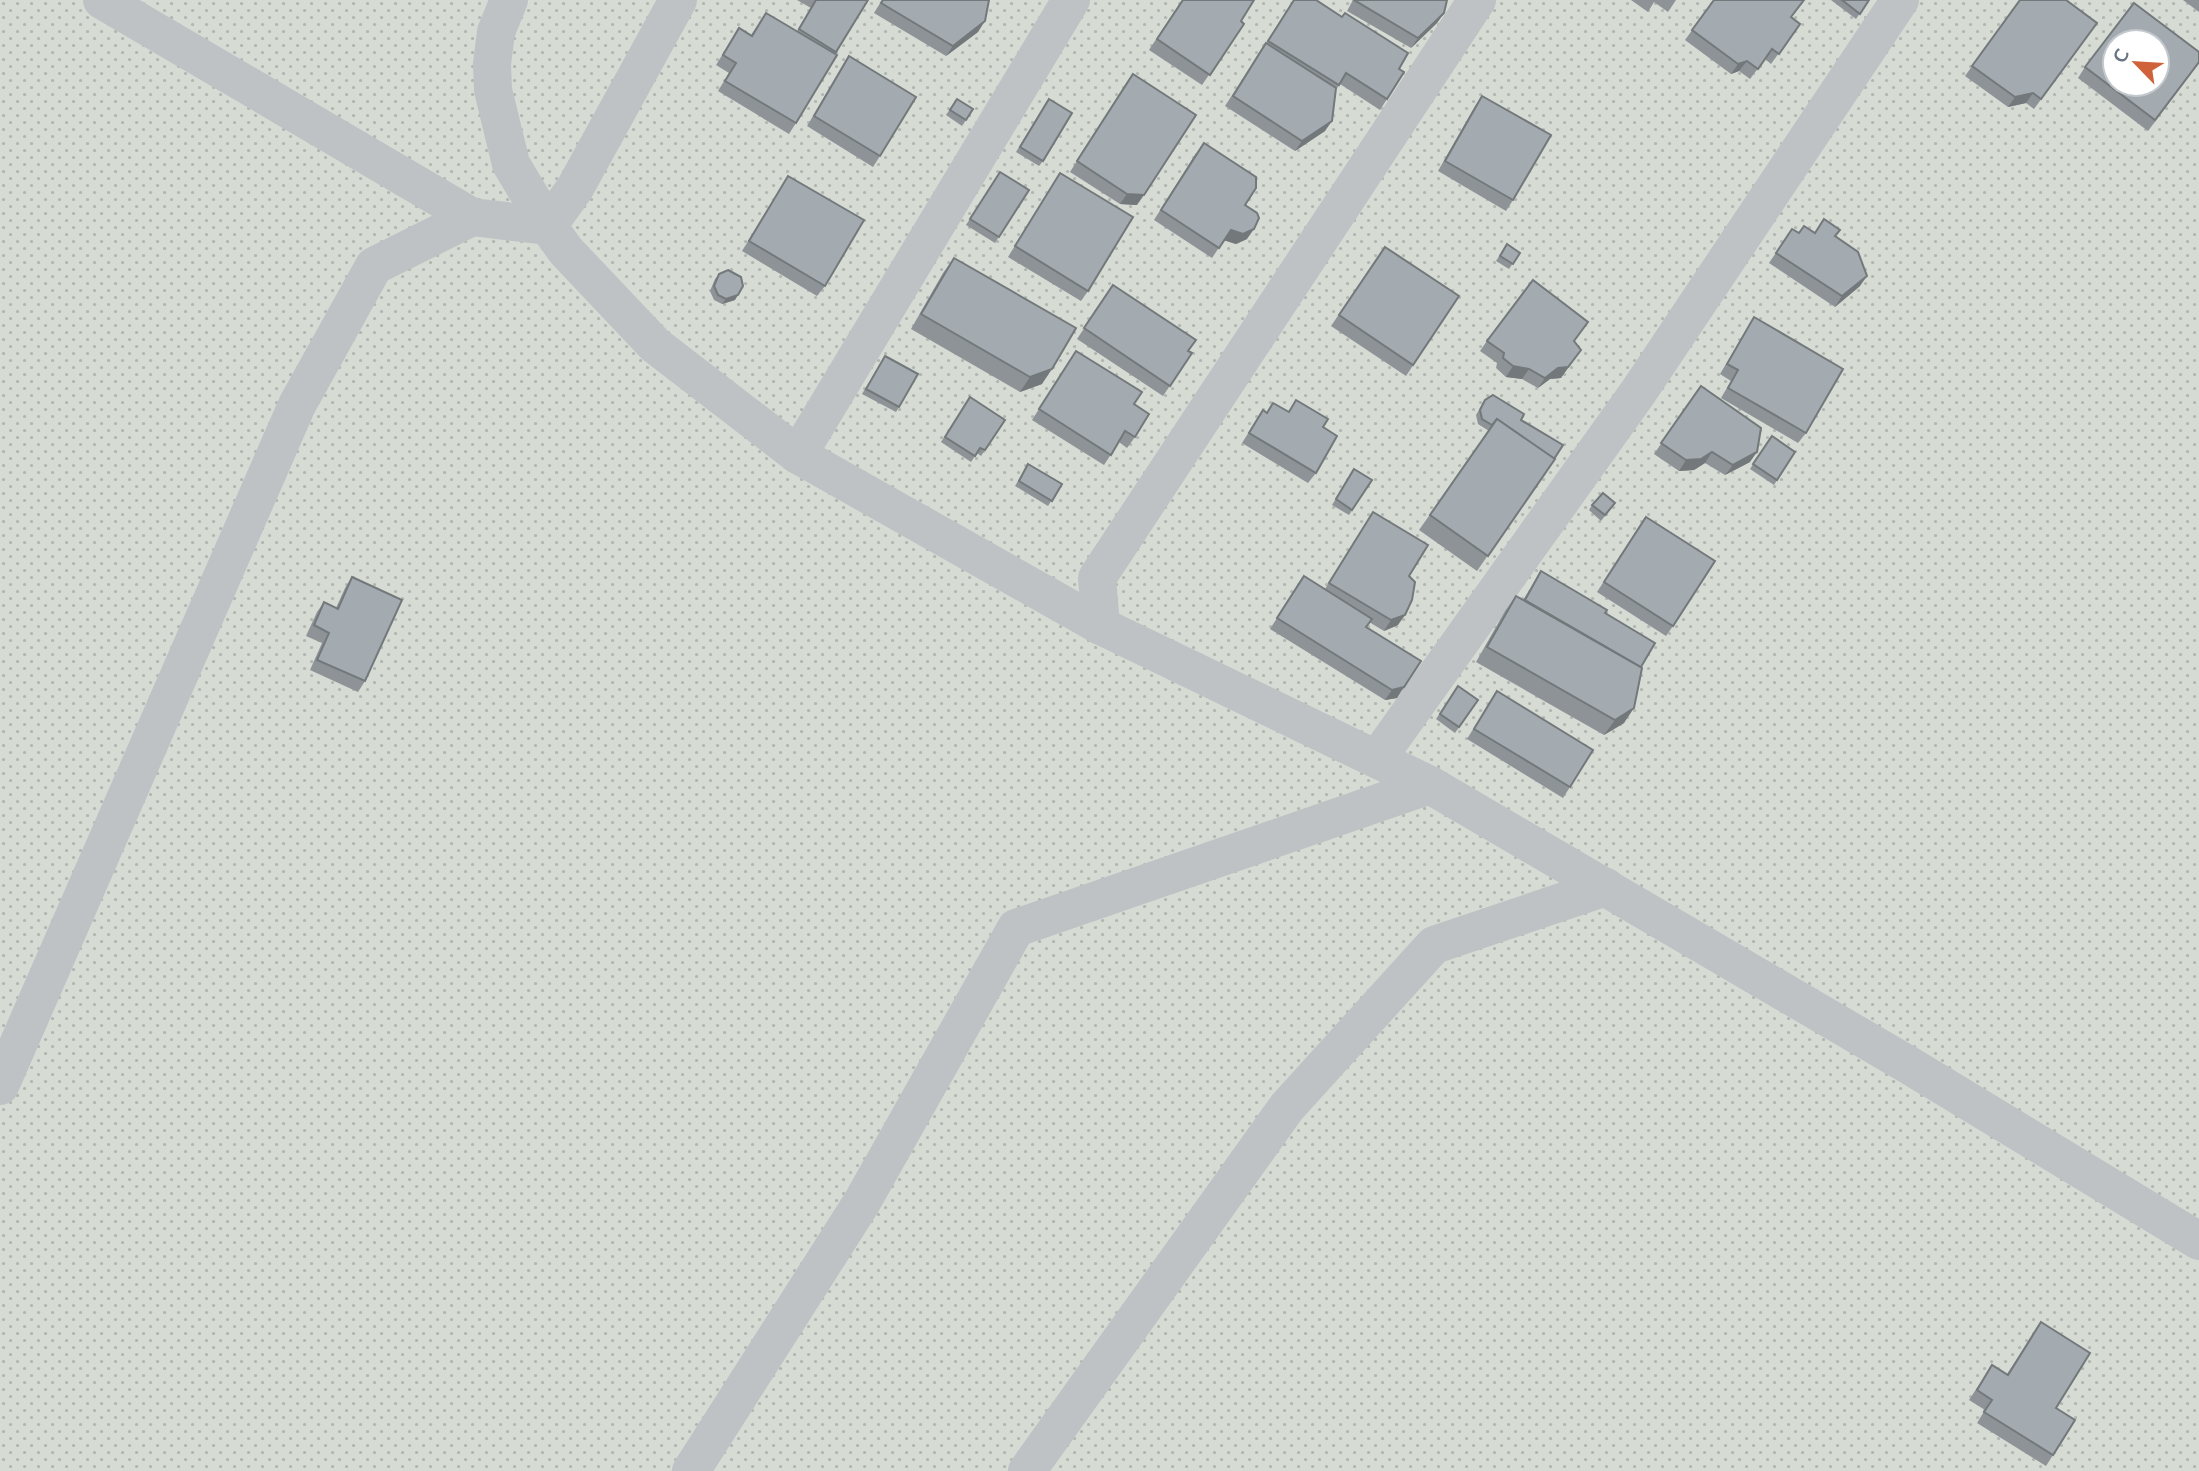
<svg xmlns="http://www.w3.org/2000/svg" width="2199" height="1471" viewBox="0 0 2199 1471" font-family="'Nunito Sans',sans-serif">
<defs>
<pattern id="grass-dots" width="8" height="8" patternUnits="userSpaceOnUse" patternTransform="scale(1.75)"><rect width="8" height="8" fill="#d6dbd4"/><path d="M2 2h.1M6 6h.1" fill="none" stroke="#b2b6b1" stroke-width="1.8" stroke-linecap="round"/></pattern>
</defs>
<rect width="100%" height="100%" fill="#f6f7f4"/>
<path fill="url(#grass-dots)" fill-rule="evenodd" d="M 0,0 L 2199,0 L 2199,1471 L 0,1471 ZM 2115,42 L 2157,42 L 2157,84 L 2115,84 Z"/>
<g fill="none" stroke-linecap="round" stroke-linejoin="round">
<g stroke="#bec2c5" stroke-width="38">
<path d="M 102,0 L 472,217"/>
<path d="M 509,0 L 496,32 L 492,64 L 493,90 L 511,164 L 548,226 L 566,251 L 655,345 L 798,455 L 1101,626 L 1430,785 L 1907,1064 L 2199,1241"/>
<path d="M 798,455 L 1071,0"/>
<path d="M 1101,626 L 1097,578 L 1477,0"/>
<path d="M 1377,759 L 1639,391 L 1900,0"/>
<path d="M 0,1086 L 297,405 L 374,266 L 472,217 L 548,226 L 575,188 L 678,0"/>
<path d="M 691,1471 L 862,1202 L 1016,928 L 1430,785"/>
<path d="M 1027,1471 L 1287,1107 L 1434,945 L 1606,887"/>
</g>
</g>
<g fill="#8d9397">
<path d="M 797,0 L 868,0 L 835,54 L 796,123 L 789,134 L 718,91 L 729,73 L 716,65 L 739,28 L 751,35 L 766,13 L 797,31 L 811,8 Z"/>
<path d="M 882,0 L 989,0 L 978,32 L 946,56 L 874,13 Z"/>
<path d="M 1182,0 L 1241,21 L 1244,24 L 1202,85 L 1149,50 Z"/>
<path d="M 1294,0 L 1399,69 L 1387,99 L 1380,110 L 1340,84 L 1335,91 L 1325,131 L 1295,151 L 1225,106 Z"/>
<path d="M 1353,0 L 1447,0 L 1444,13 L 1437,23 L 1411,48 L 1347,11 Z"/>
<path d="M 1631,0 L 1676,0 L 1668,12 L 1654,2 L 1648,12 Z"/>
<path d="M 1714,0 L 1791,17 L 1800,24 L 1771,64 L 1765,59 L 1750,79 L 1739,71 L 1731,74 L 1685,40 Z"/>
<path d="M 1831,0 L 1869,0 L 1856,19 Z"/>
<path d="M 2020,0 L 2097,23 L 2034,109 L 2026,103 L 2008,107 L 1965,76 Z"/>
<path d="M 2183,0 L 2199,0 L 2199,12 Z"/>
<path d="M 849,56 L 880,156 L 873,167 L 807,126 Z"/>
<path d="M 2199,63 L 2148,131 L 2078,78 L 2085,67 Z"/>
<path d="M 1126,84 L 1137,205 L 1120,204 L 1070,172 Z"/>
<path d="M 1482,96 L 1513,200 L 1506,211 L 1438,171 L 1475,106 Z"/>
<path d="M 957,99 L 973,109 L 962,126 L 946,115 Z"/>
<path d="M 1045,105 L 1043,161 L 1039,166 L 1016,152 Z"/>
<path d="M 1196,153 L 1245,205 L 1247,239 L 1236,244 L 1224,240 L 1212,258 L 1154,220 Z"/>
<path d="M 1000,172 L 1029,190 L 995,243 L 966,225 Z"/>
<path d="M 1060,173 L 1088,291 L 1081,301 L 1008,257 Z"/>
<path d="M 788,176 L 825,286 L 817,296 L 742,251 Z"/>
<path d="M 1824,219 L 1835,236 L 1860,286 L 1835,307 L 1769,263 L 1792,229 L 1799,233 L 1815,233 Z"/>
<path d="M 1507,244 L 1520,253 L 1509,269 L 1496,261 Z"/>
<path d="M 1385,247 L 1459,296 L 1406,376 L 1331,326 Z"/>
<path d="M 954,258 L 1042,384 L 1020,392 L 911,329 L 943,273 Z"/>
<path d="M 719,274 L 735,300 L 722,304 L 714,300 L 710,291 L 715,279 Z"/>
<path d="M 1113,285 L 1192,353 L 1163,396 L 1077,339 Z"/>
<path d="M 1754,317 L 1806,433 L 1798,443 L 1721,398 L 1731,381 L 1720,374 Z"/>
<path d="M 1487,341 L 1574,341 L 1561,378 L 1550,379 L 1538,388 L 1522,379 L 1506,377 L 1496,368 L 1497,363 L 1480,351 Z"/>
<path d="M 1076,351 L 1134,404 L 1135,437 L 1127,448 L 1119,442 L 1104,465 L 1032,420 Z"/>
<path d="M 885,356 L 899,407 L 896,412 L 862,394 Z"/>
<path d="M 1701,386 L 1750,462 L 1725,475 L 1705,463 L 1694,470 L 1679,471 L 1654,454 Z"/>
<path d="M 970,397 L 1005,420 L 981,456 L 977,453 L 971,462 L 941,442 Z"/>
<path d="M 1296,400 L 1323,427 L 1316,473 L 1308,483 L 1242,443 L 1263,410 L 1266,413 L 1273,403 L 1288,412 Z"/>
<path d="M 1485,400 L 1521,420 L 1555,459 L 1477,571 L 1419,530 L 1489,431 L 1478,424 L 1476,415 Z"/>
<path d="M 1772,436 L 1795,452 L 1774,485 L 1750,469 Z"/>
<path d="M 1028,464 L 1062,484 L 1048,506 L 1015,486 Z"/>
<path d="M 1354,469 L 1372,480 L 1349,515 L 1332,505 Z"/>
<path d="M 1592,505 L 1611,508 L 1601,521 L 1589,510 Z"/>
<path d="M 1373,512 L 1409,576 L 1398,625 L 1384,631 L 1369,622 L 1366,627 L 1397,698 L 1385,700 L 1270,629 L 1304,576 L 1325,589 Z"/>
<path d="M 1639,527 L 1673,626 L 1666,636 L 1597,592 Z"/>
<path d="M 1541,571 L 1605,613 L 1641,668 L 1624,723 L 1604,735 L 1476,662 L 1505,611 L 1516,596 L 1523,600 Z"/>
<path d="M 352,577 L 365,681 L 358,692 L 310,670 L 322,643 L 306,636 L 317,612 L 324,602 L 336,608 L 345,588 Z"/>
<path d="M 1458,686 L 1478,700 L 1455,733 L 1436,719 Z"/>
<path d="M 1497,691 L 1570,787 L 1563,798 L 1467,739 Z"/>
<path d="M 2041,1322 L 2056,1408 L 2053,1455 L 2046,1466 L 1977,1423 L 1985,1410 L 1969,1400 L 1992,1365 L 2007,1374 Z"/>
</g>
<g fill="#73787b">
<path d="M 1444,13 L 1437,23 L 1411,48 L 1418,38 Z"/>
<path d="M 985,21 L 978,32 L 946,56 L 953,46 Z"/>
<path d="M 1747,61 L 1739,71 L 1731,74 L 1738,64 Z"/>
<path d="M 2033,93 L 2026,103 L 2008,107 L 2015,97 Z"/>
<path d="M 1332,121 L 1325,131 L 1295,151 L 1302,141 Z"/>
<path d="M 1127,194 L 1144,195 L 1137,205 L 1120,204 Z"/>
<path d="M 1254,229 L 1247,239 L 1236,244 L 1223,240 L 1231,230 Z"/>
<path d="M 1867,276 L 1860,286 L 1835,307 L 1842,296 Z"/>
<path d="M 738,295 L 735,300 L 722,304 L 726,299 Z"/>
<path d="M 1581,350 L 1561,378 L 1550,379 L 1538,388 L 1545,378 Z"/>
<path d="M 1513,366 L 1529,369 L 1522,379 L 1506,377 Z"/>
<path d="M 1052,369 L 1042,384 L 1020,392 L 1030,377 Z"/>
<path d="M 1712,452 L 1705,463 L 1694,470 L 1679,471 L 1686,460 Z"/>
<path d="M 1757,452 L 1750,462 L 1725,475 L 1733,465 Z"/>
<path d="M 1405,615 L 1398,625 L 1384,631 L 1391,620 Z"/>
<path d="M 1404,687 L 1397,698 L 1385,700 L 1392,690 Z"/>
<path d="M 1634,708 L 1624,723 L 1604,735 L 1615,720 Z"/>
</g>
<g fill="#a4abb0" stroke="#73787b" stroke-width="2" fill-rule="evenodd">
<path d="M 816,0 L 868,0 L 836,52 L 799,29 Z"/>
<path d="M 883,0 L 989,0 L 985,21 L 953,46 L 881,3 Z"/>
<path d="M 1183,0 L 1254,0 L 1241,21 L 1244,24 L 1210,75 L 1157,39 Z"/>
<path d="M 1294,0 L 1316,0 L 1342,17 L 1345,13 L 1408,53 L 1399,69 L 1404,72 L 1387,99 L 1346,73 L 1339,85 L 1268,41 Z"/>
<path d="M 1354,0 L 1447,0 L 1444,13 L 1418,38 Z"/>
<path d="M 1714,0 L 1804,0 L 1791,17 L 1800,24 L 1779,54 L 1772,49 L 1758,69 L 1747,61 L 1738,64 L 1692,30 Z"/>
<path d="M 1842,0 L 1869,0 L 1860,14 Z"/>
<path d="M 2020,0 L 2066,0 L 2097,23 L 2041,99 L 2033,93 L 2015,97 L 1972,66 Z"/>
<path d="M 2134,3 L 2199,52 L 2199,62 L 2155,120 L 2085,67 ZM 2115,42 L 2157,42 L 2157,84 L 2115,84 Z"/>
<path d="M 766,13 L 837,55 L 796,123 L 725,81 L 736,63 L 723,55 L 739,28 L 752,36 Z"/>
<path d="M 1266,43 L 1336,88 L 1332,121 L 1302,141 L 1233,96 Z"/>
<path d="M 849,56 L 916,97 L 880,156 L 814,116 Z"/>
<path d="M 1133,74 L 1196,115 L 1144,195 L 1127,194 L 1077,161 Z"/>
<path d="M 1482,96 L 1551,135 L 1513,200 L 1445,161 Z"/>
<path d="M 957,99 L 973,109 L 966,120 L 950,110 Z"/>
<path d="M 1049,99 L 1072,113 L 1043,161 L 1020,147 Z"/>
<path d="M 1204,143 L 1256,177 L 1256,188 L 1245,205 L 1257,213 L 1259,218 L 1254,229 L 1243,234 L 1231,230 L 1219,248 L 1161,210 Z"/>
<path d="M 1000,172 L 1029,190 L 999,237 L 970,219 Z"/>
<path d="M 1060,173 L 1133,217 L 1088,291 L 1015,246 Z"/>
<path d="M 788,176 L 864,220 L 825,286 L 749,241 Z"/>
<path d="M 1824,219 L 1840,230 L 1835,236 L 1858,252 L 1867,276 L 1842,296 L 1776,253 L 1792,229 L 1799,233 L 1804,226 L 1815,233 Z"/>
<path d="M 1507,244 L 1520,253 L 1513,264 L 1500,256 Z"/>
<path d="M 1385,247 L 1459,296 L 1413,365 L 1339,315 Z"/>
<path d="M 954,258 L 1076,328 L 1052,369 L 1030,377 L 921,314 Z"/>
<path d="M 728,270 L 741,277 L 743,286 L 738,295 L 726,299 L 718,295 L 714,286 L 719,274 Z"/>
<path d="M 1533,280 L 1588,322 L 1574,341 L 1581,350 L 1568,367 L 1558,368 L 1545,378 L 1529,369 L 1513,366 L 1503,358 L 1504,353 L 1487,341 Z"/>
<path d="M 1113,285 L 1196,340 L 1188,351 L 1192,353 L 1170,386 L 1084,328 Z"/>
<path d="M 1754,317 L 1843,369 L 1806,433 L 1728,388 L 1738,370 L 1727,364 Z"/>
<path d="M 1076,351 L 1142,392 L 1134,404 L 1149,414 L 1135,437 L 1125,431 L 1111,455 L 1039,409 Z"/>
<path d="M 885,356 L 918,374 L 899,407 L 866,389 Z"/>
<path d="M 1701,386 L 1761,428 L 1757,452 L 1733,465 L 1712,452 L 1701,459 L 1686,460 L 1661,443 Z"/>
<path d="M 1493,395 L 1524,414 L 1521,420 L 1563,445 L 1554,459 L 1497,419 L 1492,425 L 1482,419 L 1480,410 L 1485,400 Z"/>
<path d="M 970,397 L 1005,420 L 985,450 L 980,448 L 975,456 L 945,437 Z"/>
<path d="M 1296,400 L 1328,419 L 1323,427 L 1337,436 L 1316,473 L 1249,433 L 1263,410 L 1267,413 L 1273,403 L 1289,412 Z"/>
<path d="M 1497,419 L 1555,459 L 1488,556 L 1430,515 Z"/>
<path d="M 1772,436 L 1795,452 L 1777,480 L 1753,464 Z"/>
<path d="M 1028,464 L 1062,484 L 1052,501 L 1019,481 Z"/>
<path d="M 1354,469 L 1372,480 L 1352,510 L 1336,499 Z"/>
<path d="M 1603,493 L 1615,503 L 1605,515 L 1592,505 Z"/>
<path d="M 1373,512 L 1428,545 L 1409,576 L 1415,582 L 1412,600 L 1405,615 L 1391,620 L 1329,583 Z"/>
<path d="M 1646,517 L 1715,561 L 1673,626 L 1604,582 Z"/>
<path d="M 1541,571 L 1607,610 L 1605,613 L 1655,643 L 1641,667 L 1525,600 Z"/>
<path d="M 1304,576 L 1372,619 L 1366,627 L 1421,661 L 1404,687 L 1392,690 L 1277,618 Z"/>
<path d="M 352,577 L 402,600 L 365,681 L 317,660 L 329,633 L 314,625 L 324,602 L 338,609 Z"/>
<path d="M 1516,596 L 1642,668 L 1634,708 L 1615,720 L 1487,647 Z"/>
<path d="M 1458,686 L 1478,700 L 1459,727 L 1440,714 Z"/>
<path d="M 1497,691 L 1593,750 L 1570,787 L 1474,729 Z"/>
<path d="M 2041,1322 L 2090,1353 L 2056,1408 L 2075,1420 L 2053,1455 L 1984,1412 L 1992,1400 L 1977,1390 L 1992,1365 L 2008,1375 Z"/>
</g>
<g transform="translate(2136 63) rotate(295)"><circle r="33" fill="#ffffff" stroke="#c3c8cd" stroke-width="2"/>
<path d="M0-5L12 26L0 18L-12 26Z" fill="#d0623b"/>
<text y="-10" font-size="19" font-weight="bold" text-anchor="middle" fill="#697682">С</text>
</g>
</svg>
